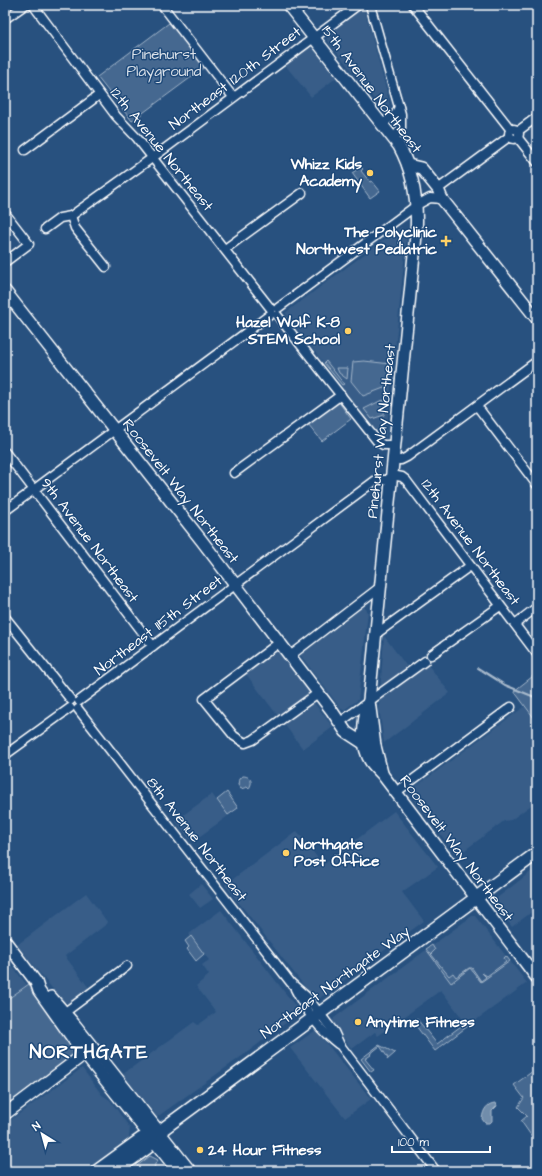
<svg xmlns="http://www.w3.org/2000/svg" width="542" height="1176" viewBox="0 0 542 1176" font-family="'Architects Daughter',sans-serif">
<rect width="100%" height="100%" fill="#28517f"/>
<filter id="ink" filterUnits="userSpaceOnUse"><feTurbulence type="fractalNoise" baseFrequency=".025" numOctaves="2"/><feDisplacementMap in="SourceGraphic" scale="8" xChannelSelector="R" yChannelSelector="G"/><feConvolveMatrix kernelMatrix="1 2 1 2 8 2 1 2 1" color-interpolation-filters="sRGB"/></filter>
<g filter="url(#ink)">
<g fill="#375d88">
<path d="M 360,9 L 365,11 L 386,88 L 390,107 L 390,114 L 388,117 L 327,40 L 326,34 Z"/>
<path d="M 312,47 L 336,78 L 311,97 L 285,65 L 308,48 Z"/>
<path d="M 401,227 L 407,234 L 386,436 L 382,439 L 285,313 Z"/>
<path d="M 362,604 L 368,612 L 358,700 L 344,710 L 341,709 L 298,652 Z"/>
<path d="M 384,636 L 408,668 L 422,657 L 450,693 L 384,743 L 379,708 Z"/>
<path d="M 275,645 L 314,696 L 311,699 L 333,727 L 303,749 L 243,670 Z"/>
<path d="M 525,706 L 537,722 L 537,801 L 511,820 L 504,821 L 457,856 L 412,797 L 411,790 Z"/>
<path d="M 212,794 L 228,816 L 192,842 L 175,821 Z"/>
<path d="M 394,811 L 438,867 L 402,892 L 424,921 L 316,1001 L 225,885 L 297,831 L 323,865 Z"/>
<path d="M 533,870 L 537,876 L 537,908 L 512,927 L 493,901 Z"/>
<path d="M 201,884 L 213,899 L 200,908 L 189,894 Z"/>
<path d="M 86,893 L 108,923 L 65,956 L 92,992 L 71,1008 L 66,1002 L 64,1003 L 17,945 Z"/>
<path d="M 221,910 L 300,1012 L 249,1051 L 157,1117 L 123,1074 L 194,1022 L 198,1025 L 216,1012 L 196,986 L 209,975 L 202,965 L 209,960 L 189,934 Z"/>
<path d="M 472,916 L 475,916 L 527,983 L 468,1026 L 441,990 L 378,1036 L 375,1032 L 352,1049 L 332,1023 L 334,1018 Z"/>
<path d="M 5,957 L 27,985 L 5,1001 Z"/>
<path d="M 316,1030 L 371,1099 L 345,1118 L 290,1048 Z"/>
<path d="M 82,1068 L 102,1095 L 110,1100 L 130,1128 L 129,1138 L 84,1171 L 5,1171 L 5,1124 Z"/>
<path d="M 150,1156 L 157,1158 L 168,1171 L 130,1171 Z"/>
</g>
<g fill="#446890" stroke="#a2b4c8">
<path d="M 169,23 L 205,67 L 132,121 L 97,77 Z"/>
<path d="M 361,167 L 363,169 L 361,171 L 370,182 L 372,181 L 380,191 L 370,198 L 352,173 Z"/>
<path d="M 326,361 L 344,384 L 342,385 L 324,363 Z"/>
<path d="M 364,361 L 391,364 L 389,386 L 363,396 L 351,381 L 353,362 Z"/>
<path d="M 337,368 L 348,368 L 347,379 L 339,373 Z"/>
<path d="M 385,400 L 384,415 L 372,419 L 364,409 L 380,401 Z"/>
<path d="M 338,401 L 351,419 L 322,441 L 308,424 Z"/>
<path d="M 537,673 L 537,722 L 514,691 Z"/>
<path d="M 243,776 C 248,776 252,779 251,784 L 249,789 L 247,787 L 241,789 L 238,785 L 239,779 Z"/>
<path d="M 227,792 L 238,808 L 228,815 L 217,800 Z"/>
<path d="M 191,936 L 204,954 L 196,961 L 187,949 L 189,947 L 185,941 Z"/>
<path d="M 432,945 L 435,950 L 431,954 L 449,976 L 453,973 L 456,977 L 469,968 L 472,968 L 481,981 L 486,977 L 482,973 L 487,976 L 506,962 L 504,958 L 506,956 L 510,961 L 481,982 L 470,968 L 451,983 L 426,949 Z"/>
<path d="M 29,984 L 74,1047 L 74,1055 L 5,1106 L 5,1001 Z"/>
<path d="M 417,1019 L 437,1044 L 465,1023 L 468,1026 L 435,1051 L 413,1022 Z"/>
<path d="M 379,1045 L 395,1053 L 387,1060 L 388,1058 L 380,1046 L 370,1054 L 371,1055 L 365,1059 L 374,1070 L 371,1072 L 361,1059 Z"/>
<path d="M 537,1068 L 537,1144 L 521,1121 L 527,1116 L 518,1107 L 524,1098 L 514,1085 Z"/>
<path d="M 150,1156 L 158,1160 L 155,1164 L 154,1171 L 141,1171 L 137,1166 Z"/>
</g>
<path fill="#718dab" stroke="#aabbcd" d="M 496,1103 L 497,1106 L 492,1111 L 492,1121 L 490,1123 L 485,1123 L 482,1119 C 483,1110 487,1103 496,1103 Z"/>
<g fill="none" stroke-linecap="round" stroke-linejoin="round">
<path stroke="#aabbcd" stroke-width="2" d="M 478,668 L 505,685 L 537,698"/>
<defs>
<g id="street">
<path d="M 33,5 L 116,116 L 137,138 L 271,309"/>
<path d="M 162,5 L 233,97"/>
<path d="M 370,5 L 401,114 L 401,128 L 394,139"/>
<path d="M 413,5 L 511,130"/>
<path d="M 5,19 L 25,5"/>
<path d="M 382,124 L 395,115 L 399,107"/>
<circle cx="514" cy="134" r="5"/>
<path d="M 518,131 L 537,117"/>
<path d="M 518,138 L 537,162"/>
<path d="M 25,150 L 99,95"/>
<path d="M 438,189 L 510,136"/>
<path d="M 5,213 L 29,244 L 5,262"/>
<path d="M 71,216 L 75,228 L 106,267"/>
<path d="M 45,229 L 60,218 L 71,216 L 159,153 L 358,5"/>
<path d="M 225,249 L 302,193"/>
<path d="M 278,308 L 417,205 L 430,198 L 442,199"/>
<path d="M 277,315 L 377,441 L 383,445 L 395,445"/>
<path d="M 477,406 L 537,485"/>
<path d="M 5,452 L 153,646"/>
<path d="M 393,460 L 401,460 L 407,457 L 537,361"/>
<path d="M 234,473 L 341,395"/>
<path d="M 392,475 L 402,477 L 406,480 L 537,654"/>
<path d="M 5,511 L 271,314"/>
<path d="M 5,617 L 71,700"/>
<path d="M 515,624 L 537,607"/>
<path d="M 376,634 L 470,566"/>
<path d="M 280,642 L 204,699 L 234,736 L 245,743 L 253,740 L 318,693"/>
<path d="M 431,655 L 500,606"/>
<path d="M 290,656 L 380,587"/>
<path d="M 79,701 L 376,480 L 391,480"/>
<path d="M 78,709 L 291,983 L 307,997 L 334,1032 L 340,1045 L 436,1171"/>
<path d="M 343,720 L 425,661"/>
<path d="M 5,755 L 70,708"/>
<path d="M 395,793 L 511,707"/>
<path d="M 295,989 C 305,1009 320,1031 338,1044"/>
<path d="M 64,1013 L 127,966"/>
</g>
<g id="secondary">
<path d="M 288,5 L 399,146 C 414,173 418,205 416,235 L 369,700 C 363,717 360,747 371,762 C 374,766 378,770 382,774 L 537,978"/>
<path d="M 408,165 L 421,168 L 438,189 L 442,199 L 537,319"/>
<path d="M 5,291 L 202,541 L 332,711 L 346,732 L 366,745"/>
<path d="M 369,701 L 375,746"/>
<path d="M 363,734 L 375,746 L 382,773"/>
<path d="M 5,941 L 36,982 L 39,991 L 78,1046 L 178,1171"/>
<path d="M 51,997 L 75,1025 L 190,1171"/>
<path d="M 5,1114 L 91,1049"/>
</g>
<g id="primary">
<path d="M 97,1171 L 141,1139 L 152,1137 L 537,853"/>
<path d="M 115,1171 L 147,1148 L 152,1137"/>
</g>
</defs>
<use href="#street" stroke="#fff" stroke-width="11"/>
<use href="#secondary" stroke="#fff" stroke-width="14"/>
<use href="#primary" stroke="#fff" stroke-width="15"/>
<use href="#street" stroke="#1f4a7a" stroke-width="8"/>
<use href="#secondary" stroke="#1f4a7a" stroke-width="11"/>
<use href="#primary" stroke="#1f4a7a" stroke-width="12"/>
</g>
</g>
<g fill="#ffd166" stroke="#1f4a7a" stroke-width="1.5">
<circle cx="370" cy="173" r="4"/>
<path d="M444 235h4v4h4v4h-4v4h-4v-4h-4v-4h4z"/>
<circle cx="348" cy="331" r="4"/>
<circle cx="286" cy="853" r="4"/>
<circle cx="358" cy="1022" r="4"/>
<circle cx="200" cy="1150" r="4"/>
</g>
<g text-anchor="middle" stroke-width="3" stroke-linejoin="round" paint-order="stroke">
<g font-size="15" fill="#dae1e9" stroke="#1f4a7a">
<text x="164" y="59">Pinehurst<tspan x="164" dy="17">Playground</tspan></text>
</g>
<g font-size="15" fill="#fff" stroke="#1f4a7a">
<text transform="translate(235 78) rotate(-37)" y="5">Northeast 120th Street</text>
<text transform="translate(372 89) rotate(53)" y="5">15th Avenue Northeast</text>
<text transform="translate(162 149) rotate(51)" y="5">12th Avenue Northeast</text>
<text transform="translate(381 431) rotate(-84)" y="5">Pinehurst Way Northeast</text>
<text transform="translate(181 491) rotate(52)" y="5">Roosevelt Way Northeast</text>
<text transform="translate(90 540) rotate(53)" y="5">9th Avenue Northeast</text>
<text transform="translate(471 542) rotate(53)" y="5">12th Avenue Northeast</text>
<text transform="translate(158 625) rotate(-37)" y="5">Northeast 115th Street</text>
<text transform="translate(197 839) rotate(52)" y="5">8th Avenue Northeast</text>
<text transform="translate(457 848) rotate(53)" y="5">Roosevelt Way Northeast</text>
<text transform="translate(335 982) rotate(-36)" y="5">Northeast Northgate Way</text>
</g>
<g font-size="15" font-weight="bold" fill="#fff" stroke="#1f4a7a" text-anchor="end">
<text x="362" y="169">Whizz Kids<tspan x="362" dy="17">Academy</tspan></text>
<text x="437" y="237">The Polyclinic<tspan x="437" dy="17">Northwest Pediatric</tspan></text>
<text x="340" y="327">Hazel Wolf K-8<tspan x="340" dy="17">STEM School</tspan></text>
<text x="294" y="849" text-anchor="start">Northgate<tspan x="294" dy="17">Post Office</tspan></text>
<text x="366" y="1027" text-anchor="start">Anytime Fitness</text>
<text x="208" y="1155" text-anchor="start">24 Hour Fitness</text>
</g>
<g font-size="19" font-weight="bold" letter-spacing="1" fill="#fff" stroke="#1f4a7a">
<text x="89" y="1058">NORTHGATE</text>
</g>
</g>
<rect width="542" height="1176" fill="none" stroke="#1f4a7a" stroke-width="20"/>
<rect x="10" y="10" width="522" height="1156" fill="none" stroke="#fff" stroke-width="1.5" filter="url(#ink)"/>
<g transform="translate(42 1134) rotate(323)" stroke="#1f4a7a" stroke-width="3" paint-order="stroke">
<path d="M0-3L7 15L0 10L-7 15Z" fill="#ffffff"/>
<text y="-6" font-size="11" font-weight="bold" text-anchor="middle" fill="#ffffff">N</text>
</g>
<path d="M392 1146v6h98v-6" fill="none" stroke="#ffffff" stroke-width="2"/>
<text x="398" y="1146" font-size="12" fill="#ffffff" stroke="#1f4a7a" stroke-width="3" paint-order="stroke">100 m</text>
</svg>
